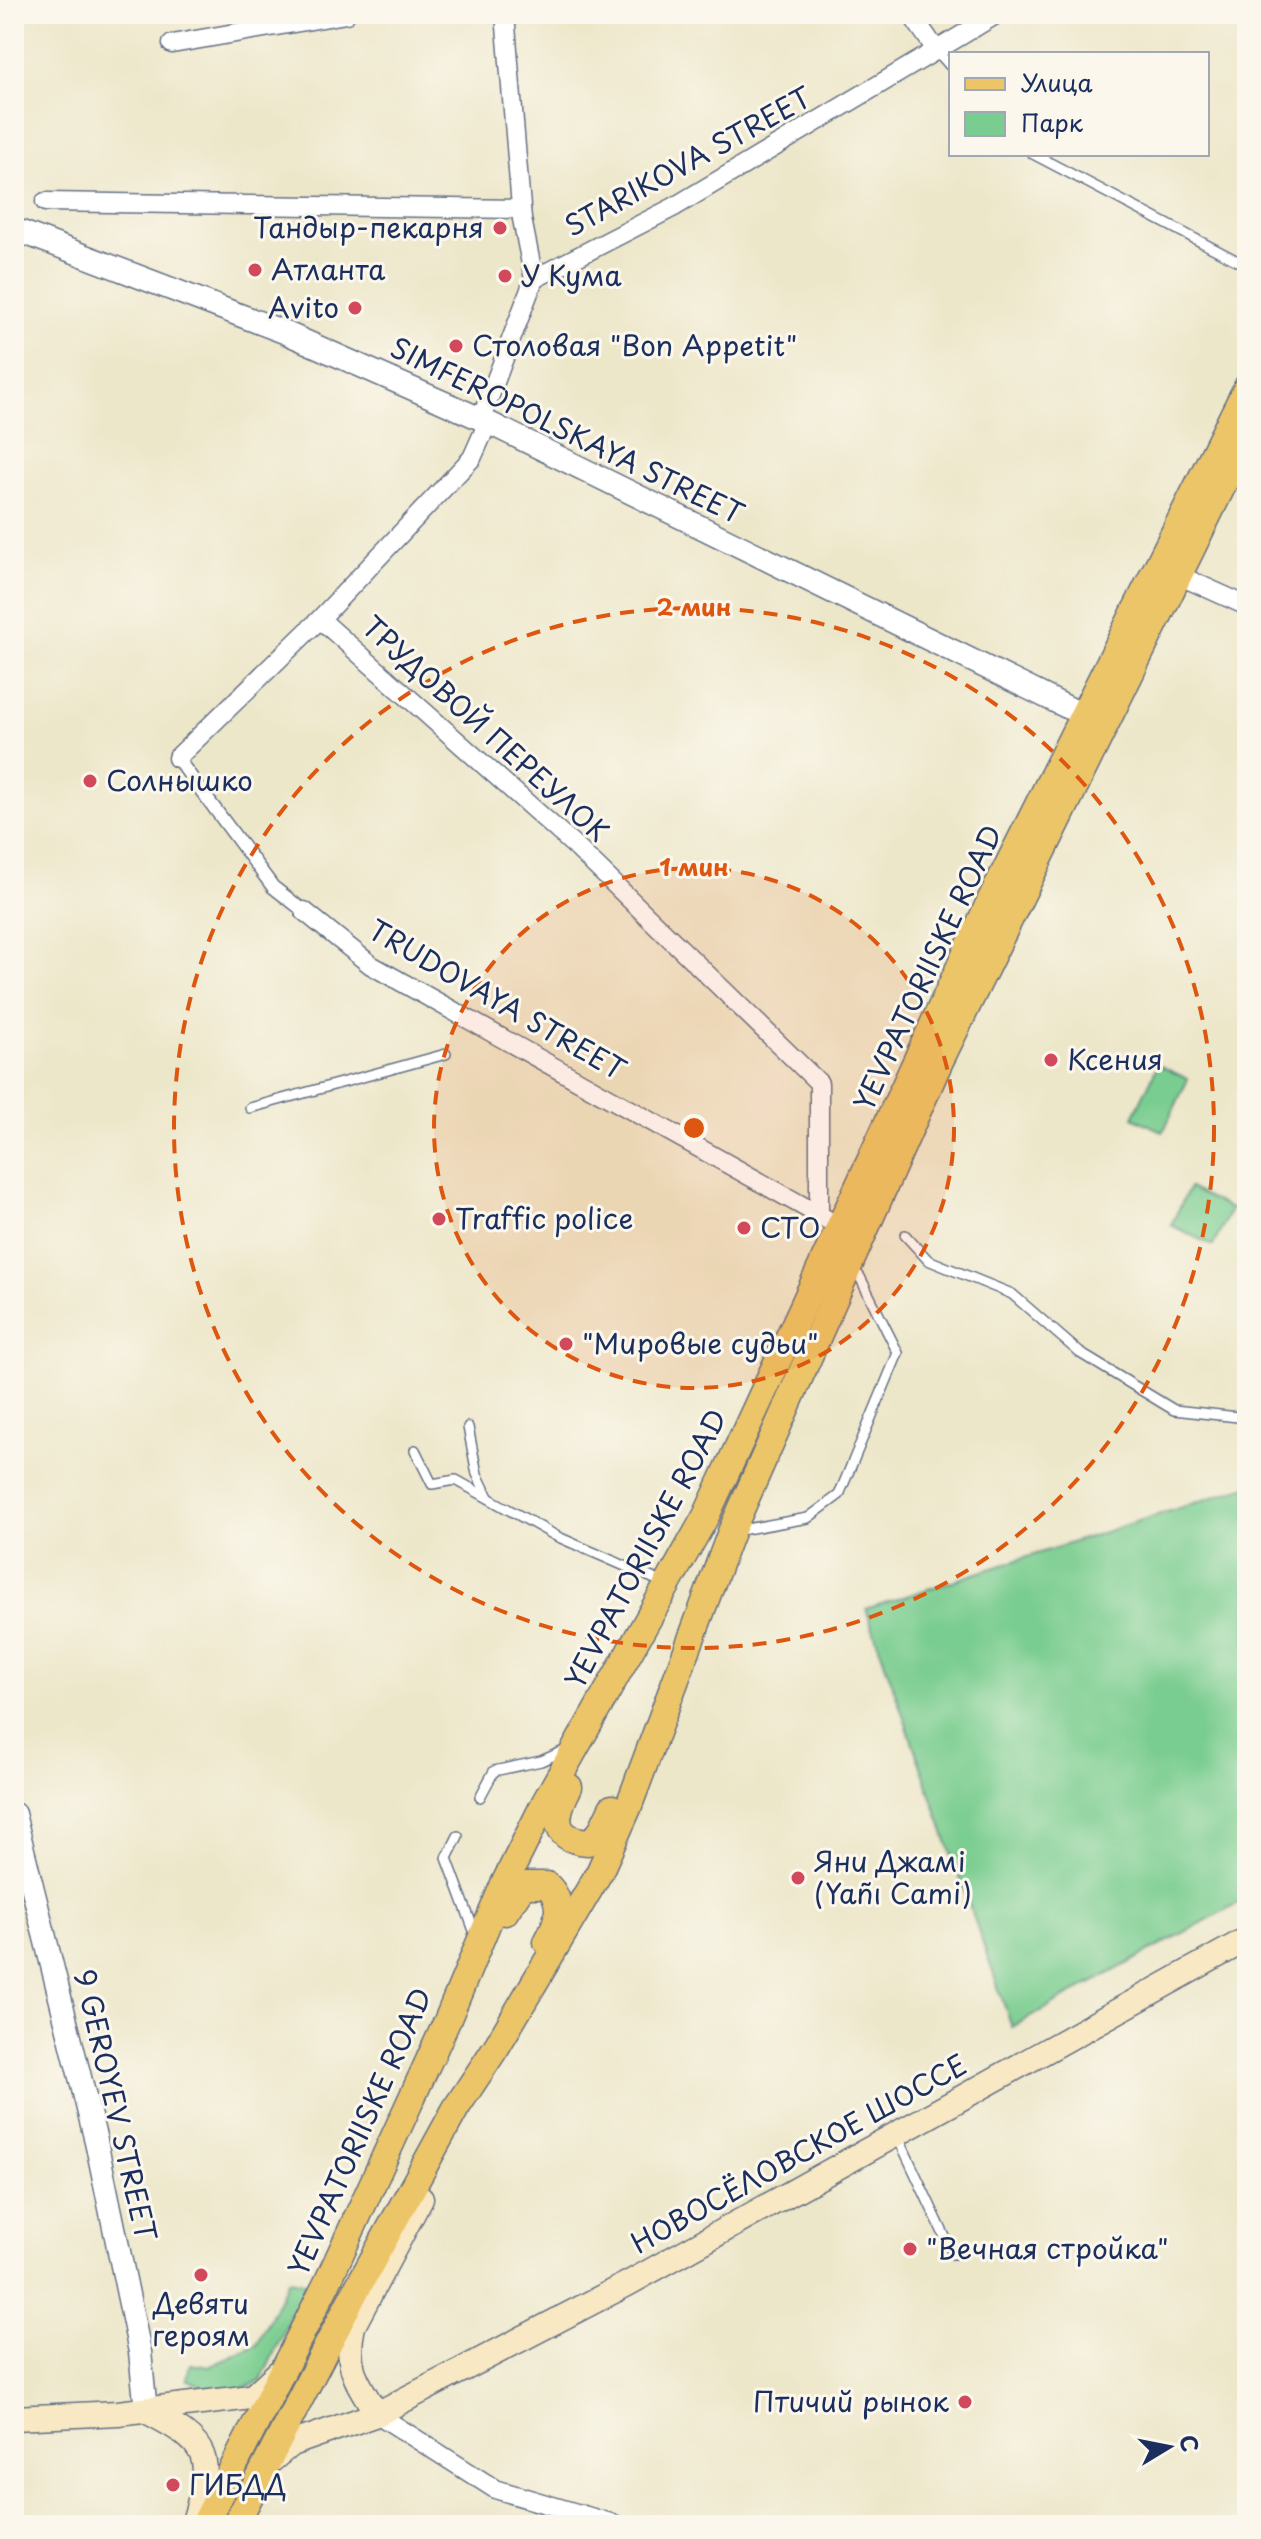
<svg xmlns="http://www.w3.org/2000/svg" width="1261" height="2539" viewBox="0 0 1261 2539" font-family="'Playpen Sans',sans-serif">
<rect width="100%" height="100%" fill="#fbf7ec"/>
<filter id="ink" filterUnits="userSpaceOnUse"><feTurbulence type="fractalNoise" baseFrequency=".0125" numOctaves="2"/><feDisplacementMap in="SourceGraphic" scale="16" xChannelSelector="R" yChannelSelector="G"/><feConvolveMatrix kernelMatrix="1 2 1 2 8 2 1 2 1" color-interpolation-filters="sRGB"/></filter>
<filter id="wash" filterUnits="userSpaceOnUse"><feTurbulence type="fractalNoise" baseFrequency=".006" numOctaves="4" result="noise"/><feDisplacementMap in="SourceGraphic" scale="32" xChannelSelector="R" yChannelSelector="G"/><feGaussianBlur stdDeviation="1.8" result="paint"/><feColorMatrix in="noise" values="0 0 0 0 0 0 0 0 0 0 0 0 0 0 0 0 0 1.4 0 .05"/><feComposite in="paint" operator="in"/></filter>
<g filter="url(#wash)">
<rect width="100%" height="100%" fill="#ede7ca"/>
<g fill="#7acd90" stroke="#4a7e77" stroke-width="2">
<path d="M 1158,1065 L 1188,1079 L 1163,1132 L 1133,1117 Z"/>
<path d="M 1189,1188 L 1231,1209 L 1213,1246 L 1171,1225 Z"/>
<path d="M 1247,1486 L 1247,1898 L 1012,2027 L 866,1609 Z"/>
<path d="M 288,2280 L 306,2283 L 261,2381 C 231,2395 217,2395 187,2379 L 190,2364 L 209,2367 L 257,2345 Z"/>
</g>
</g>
<g filter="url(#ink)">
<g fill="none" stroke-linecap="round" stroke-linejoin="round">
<defs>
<g id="service">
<path d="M 937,51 L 951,67"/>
<path d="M 1033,154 L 1247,266"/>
<path d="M 250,1108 L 446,1054"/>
<path d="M 905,1235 L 928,1260 L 1012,1294 L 1080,1353 L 1174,1410 L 1247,1418"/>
<path d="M 468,1427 L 477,1474 L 488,1497"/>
<path d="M 415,1450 L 432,1484 L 456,1480 L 556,1536 L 666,1584"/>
<path d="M 735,1531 L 808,1518 L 839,1495 L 898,1353 L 860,1277 L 851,1267"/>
<path d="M 480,1797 L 494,1771 L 541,1761 L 566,1750"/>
<path d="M 458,1836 L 447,1858 L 476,1936"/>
<path d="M 897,2135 L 953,2254"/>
</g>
<path id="pedestrian" d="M 177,758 L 273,887 L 304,911"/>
<g id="minor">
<path d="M 505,14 L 522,219 L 534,279"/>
<path d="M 911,14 L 937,51"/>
<path d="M 172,44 L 346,14"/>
<path d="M 45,202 L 521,209"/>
<path d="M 481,419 L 534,279 L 674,207 L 997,14"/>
<path d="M 1178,575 L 1247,606"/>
<path d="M 320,619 L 574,845 L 819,1083 L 819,1215"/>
<path d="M 177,758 L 320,619 L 472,458 L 488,422"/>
<path d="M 304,911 L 371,965 L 828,1220"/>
<path d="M 377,2414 L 495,2489 L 617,2525"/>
</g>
<g id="tertiary">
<path d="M 14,229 L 284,332 L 481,419 L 1083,715"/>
<path d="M 14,1814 L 96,2141 L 140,2352 L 146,2411"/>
</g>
<g id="secondary">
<path d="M 146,2411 C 212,2445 214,2456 193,2525"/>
<path d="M 377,2414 C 357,2382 344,2366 353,2326 L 421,2198"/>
<path d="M 14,2418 L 118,2413 L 243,2398 L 253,2396 L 280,2371"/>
<path d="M 267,2464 L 291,2444 L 377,2414 L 629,2283 L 1247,1939"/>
</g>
<g id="primary">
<path d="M 569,1787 C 555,1813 549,1839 588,1842 L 599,1835 L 612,1808"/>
<path d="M 505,1912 L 523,1885 L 547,1885 C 565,1902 558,1922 547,1942"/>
<path d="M 204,2525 L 327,2283 L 447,2021 L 503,1886 L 545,1802 L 706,1516 L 991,899 L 1247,387"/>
<path d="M 235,2525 L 353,2296 L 456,2108 L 497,2046 L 599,1873 L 628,1808 L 731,1532 L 939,1063 L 1247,436"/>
</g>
</defs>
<use href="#service" stroke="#646f84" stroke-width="12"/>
<use href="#pedestrian" stroke="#646f84" stroke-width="15"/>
<use href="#minor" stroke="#646f84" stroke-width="21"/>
<use href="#tertiary" stroke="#646f84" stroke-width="25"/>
<use href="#secondary" stroke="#646f84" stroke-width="27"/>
<use href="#primary" stroke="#646f84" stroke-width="29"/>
<use href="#service" stroke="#fff" stroke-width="9"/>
<use href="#pedestrian" stroke="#fff" stroke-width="12"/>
<use href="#minor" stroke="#fff" stroke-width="18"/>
<use href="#tertiary" stroke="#fff" stroke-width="22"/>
<use href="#secondary" stroke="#f8e8c3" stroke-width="24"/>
<use href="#primary" stroke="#edc569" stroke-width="26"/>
</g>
</g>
<circle cx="694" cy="1128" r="260" fill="#de5710" fill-opacity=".12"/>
<g fill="none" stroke="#de5710" stroke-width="4" stroke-dasharray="14 10">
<circle cx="694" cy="1128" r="260"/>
<circle cx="694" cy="1128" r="520"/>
</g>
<g fill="#d1495b" stroke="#fbf7ec" stroke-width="3">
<circle cx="500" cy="228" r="8"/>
<circle cx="255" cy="270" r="8"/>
<circle cx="505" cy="276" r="8"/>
<circle cx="355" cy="308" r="8"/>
<circle cx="456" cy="346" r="8"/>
<circle cx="90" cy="781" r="8"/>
<circle cx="1051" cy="1060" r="8"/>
<circle cx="439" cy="1219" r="8"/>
<circle cx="744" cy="1228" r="8"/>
<circle cx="566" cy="1344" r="8"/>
<circle cx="798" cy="1878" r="8"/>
<circle cx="910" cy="2249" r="8"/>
<circle cx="201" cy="2275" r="8"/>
<circle cx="965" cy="2402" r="8"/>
<circle cx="173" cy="2485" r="8"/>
</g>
<g text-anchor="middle" stroke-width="6" stroke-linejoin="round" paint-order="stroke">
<g font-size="28" fill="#1b2f5e" stroke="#fbf7ec">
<text transform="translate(688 162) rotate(-29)" y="10">STARIKOVA STREET</text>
<text transform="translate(567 431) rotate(26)" y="10">SIMFEROPOLSKAYA STREET</text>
<text transform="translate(485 729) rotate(42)" y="10">ТРУДОВОЙ ПЕРЕУЛОК</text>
<text transform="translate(928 968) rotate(-65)" y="10">YEVPATORIISKE ROAD</text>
<text transform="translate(497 1000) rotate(30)" y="10">TRUDOVAYA STREET</text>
<text transform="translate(646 1549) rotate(-62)" y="10">YEVPATORIISKE ROAD</text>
<text transform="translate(115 2105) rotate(77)" y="10">9 GEROYEV STREET</text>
<text transform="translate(360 2132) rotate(-66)" y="10">YEVPATORIISKE ROAD</text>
<text transform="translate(799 2154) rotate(-29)" y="10">НОВОСЁЛОВСКОЕ ШОССЕ</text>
</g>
<g font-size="28" fill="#1b2f5e" stroke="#fbf7ec" text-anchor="start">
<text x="484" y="238" text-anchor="end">Тандыр-пекарня</text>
<text x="271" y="280">Атланта</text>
<text x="521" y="286">У Кума</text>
<text x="339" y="318" text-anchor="end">Avito</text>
<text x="472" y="356">Столовая "Bon Appetit"</text>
<text x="106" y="791">Солнышко</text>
<text x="1067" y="1070">Ксения</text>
<text x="455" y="1229">Traffic police</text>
<text x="760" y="1238">СТО</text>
<text x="582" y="1354">"Мировые судьи"</text>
<text x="814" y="1872">Яни Джамі<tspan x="814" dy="32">(Yañı Cami)</tspan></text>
<text x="926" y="2259">"Вечная стройка"</text>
<text x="201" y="2314" text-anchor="middle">Девяти<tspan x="201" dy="32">героям</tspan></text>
<text x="949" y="2412" text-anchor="end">Птичий рынок</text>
<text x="189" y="2495">ГИБДД</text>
</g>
</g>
<circle cx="694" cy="1128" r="12" fill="#de5710" stroke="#fbf7ec" stroke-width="4"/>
<g font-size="24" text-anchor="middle" font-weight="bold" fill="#de5710" stroke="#fbf7ec" stroke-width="6" stroke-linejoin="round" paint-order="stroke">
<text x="694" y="616">2 мин</text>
<text x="694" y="876">1 мин</text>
</g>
<rect width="1261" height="2539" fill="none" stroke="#fbf7ec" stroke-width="48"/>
<rect x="949" y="52" width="260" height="104" fill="#fbf7ec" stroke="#a1a7b3" stroke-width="2"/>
<rect x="965" y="78" width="40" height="12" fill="#edc569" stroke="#a1a7b3" stroke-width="2"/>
<text x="1021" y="92" font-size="24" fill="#1b2f5e">Улица</text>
<rect x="965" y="112" width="40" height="24" fill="#7acd90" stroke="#a1a7b3" stroke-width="2"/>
<text x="1021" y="132" font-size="24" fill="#1b2f5e">Парк</text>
<g transform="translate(1169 2447) rotate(80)" stroke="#fbf7ec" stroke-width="6" paint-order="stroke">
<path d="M0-6L14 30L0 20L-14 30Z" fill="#1b2f5e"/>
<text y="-12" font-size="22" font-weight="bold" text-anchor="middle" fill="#1b2f5e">С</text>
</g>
</svg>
